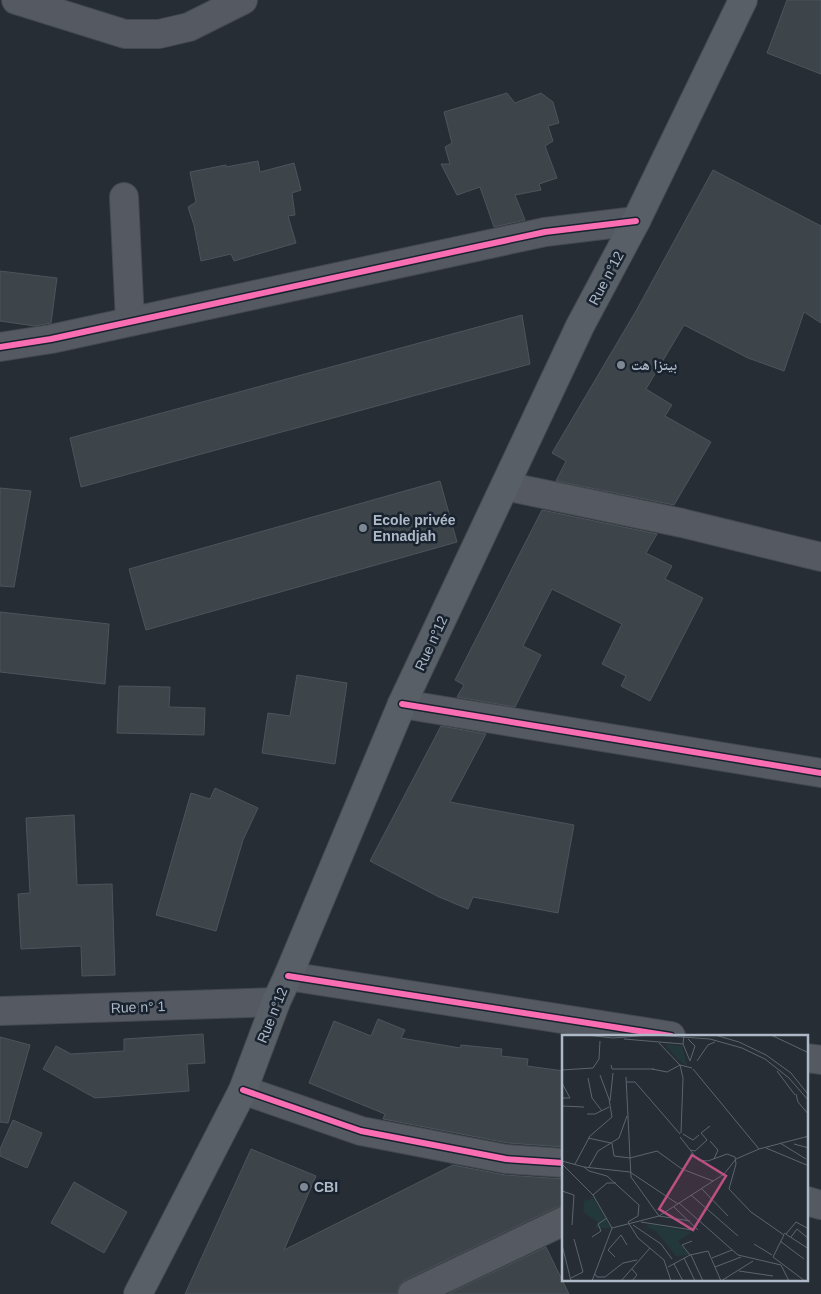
<svg xmlns="http://www.w3.org/2000/svg" width="821" height="1294" viewBox="0 0 821 1294" font-family="Helvetica,'Noto Naskh Arabic',sans-serif">
<rect width="100%" height="100%" fill="#262d34"/>
<g fill="#3d444a" stroke="#4d545c">
<path d="M 787,0 L 821,0 L 821,74 L 767,53 Z"/>
<path d="M 507,93 L 515,103 L 541,93 L 553,102 L 559,123 L 548,126 L 553,141 L 545,146 L 557,178 L 539,184 L 541,190 L 515,195 L 525,220 L 494,227 L 480,187 L 457,195 L 441,164 L 450,164 L 445,147 L 452,143 L 444,112 Z"/>
<path d="M 258,161 L 260,172 L 294,163 L 301,190 L 292,193 L 295,215 L 288,216 L 296,243 L 234,261 L 231,254 L 201,261 L 194,225 L 188,207 L 196,202 L 190,172 L 226,165 L 226,167 Z"/>
<path d="M 713,170 L 821,226 L 821,323 L 804,312 L 784,371 L 748,358 L 684,325 L 646,389 L 672,405 L 665,416 L 711,442 L 674,505 L 556,481 L 566,461 L 552,453 L 636,311 Z"/>
<path d="M 0,271 L 57,278 L 51,323 L 35,326 L 0,321 Z"/>
<path d="M 522,315 L 530,364 L 81,487 L 70,438 Z"/>
<path d="M 440,481 L 457,542 L 146,630 L 129,569 Z"/>
<path d="M 0,488 L 31,491 L 14,587 L 0,586 Z"/>
<path d="M 542,510 L 657,534 L 646,553 L 672,566 L 665,579 L 703,598 L 650,701 L 621,686 L 626,676 L 602,664 L 622,624 L 552,589 L 523,646 L 541,655 L 515,707 L 457,697 L 464,685 L 455,680 Z"/>
<path d="M 0,612 L 109,624 L 105,684 L 0,672 Z"/>
<path d="M 297,675 L 347,683 L 335,764 L 262,753 L 268,713 L 290,716 Z"/>
<path d="M 119,686 L 170,687 L 169,707 L 205,708 L 204,735 L 117,733 Z"/>
<path d="M 441,726 L 486,734 L 450,802 L 574,825 L 558,913 L 473,897 L 468,909 L 439,897 L 370,861 Z"/>
<path d="M 215,788 L 258,808 L 243,840 L 216,931 L 156,915 L 191,793 L 210,799 Z"/>
<path d="M 74,815 L 77,885 L 112,884 L 115,975 L 82,976 L 81,946 L 21,949 L 18,894 L 30,893 L 26,818 Z"/>
<path d="M 378,1019 L 405,1030 L 401,1038 L 460,1048 L 461,1045 L 502,1049 L 501,1056 L 528,1059 L 527,1066 L 564,1071 L 564,1147 L 508,1143 L 383,1119 L 385,1114 L 309,1083 L 334,1021 L 371,1036 Z"/>
<path d="M 203,1034 L 205,1063 L 187,1064 L 189,1091 L 95,1098 L 43,1069 L 56,1046 L 71,1054 L 124,1051 L 124,1039 Z"/>
<path d="M 0,1037 L 30,1045 L 8,1123 L 0,1122 Z"/>
<path d="M 13,1120 L 42,1133 L 27,1168 L 0,1156 L 0,1149 Z"/>
<path d="M 251,1149 L 316,1176 L 284,1250 L 453,1165 L 505,1175 L 564,1179 L 564,1206 L 557,1207 L 405,1280 L 399,1286 L 397,1294 L 185,1294 Z"/>
<path d="M 74,1182 L 127,1212 L 104,1253 L 51,1223 Z"/>
<path d="M 546,1247 L 569,1294 L 448,1294 Z"/>
</g>
<g fill="none" stroke-linecap="round" stroke-linejoin="round">
<defs>
<g id="minor">
<path d="M 16,0 L 125,34 L 159,34 L 189,27 L 243,0"/>
<path d="M 124,197 L 130,321"/>
<path d="M 0,347 L 51,339 L 545,232 L 636,221"/>
<path d="M 505,486 L 682,523 L 821,557"/>
<path d="M 402,704 L 821,773"/>
<path d="M 288,976 L 671,1036"/>
<path d="M 0,1011 L 276,1002"/>
<path d="M 807,1058 L 821,1060"/>
<path d="M 243,1090 L 361,1131 L 506,1159 L 564,1163"/>
<path d="M 807,1201 L 821,1205"/>
<path d="M 412,1294 L 564,1221"/>
</g>
<path id="secondary" d="M 138,1294 L 243,1090 L 276,1002 L 288,976 L 402,704 L 580,326 L 636,221 L 743,0"/>
</defs>
<use href="#minor" stroke="#44494f" stroke-width="30"/>
<use href="#secondary" stroke="#44494f" stroke-width="30"/>
<use href="#minor" stroke="#555a62" stroke-width="28"/>
<use href="#secondary" stroke="#595f67" stroke-width="28"/>
<defs>
<g id="cycleway">
<path d="M 0,347 L 51,339 L 545,232 L 636,221"/>
<path d="M 402,704 L 821,773"/>
<path d="M 288,976 L 671,1036"/>
<path d="M 243,1090 L 361,1131 L 506,1159 L 564,1163"/>
</g>
</defs>
<use href="#cycleway" stroke="#19232f" stroke-width="9"/>
<use href="#cycleway" stroke="#f96db3" stroke-width="6"/>
</g>
<g fill="#7e8894" stroke="#19232f" stroke-width="2">
<circle cx="621" cy="365" r="5"/>
<circle cx="363" cy="528" r="5"/>
<circle cx="304" cy="1187" r="5"/>
</g>
<g text-anchor="middle" stroke-width="5" stroke-linejoin="round" paint-order="stroke">
<g font-size="14" fill="#aeb9c7" stroke="#19232f">
<text transform="translate(606 278) rotate(-62)" y="5">Rue n°12</text>
<text transform="translate(431 643) rotate(-65)" y="5">Rue n°12</text>
<text transform="translate(138 1007) rotate(-2)" y="5">Rue n° 1</text>
<text transform="translate(272 1015) rotate(-68)" y="5">Rue n°12</text>
</g>
<g font-size="14" font-weight="bold" fill="#aeb9c7" stroke="#19232f" text-anchor="start">
<text x="631" y="370">بيتزا هت</text>
<text x="373" y="525">Ecole privée<tspan x="373" dy="16">Ennadjah</tspan></text>
<text x="314" y="1192">CBI</text>
</g>
</g>
<g transform="translate(562 1035)">
<rect width="246" height="246" fill="#262d34"/>
<path d="M 103,9 L 120,11 L 125,31 L 115,24 ZM 31,162 L 49,193 L 33,193 L 36,187 L 21,177 L 23,163 L 26,166 ZM 87,189 L 130,197 L 116,206 L 127,220 L 114,221 L 94,196 L 84,192 Z" fill="#23383a"/>
<path fill="none" stroke="#5c656f" stroke-width="1" d="M 25,0 L 51,3 L 88,0M 92,0 L 148,4 L 180,13 L 203,24 L 227,43 L 247,66M 122,0 L 121,9 L 128,26M 153,0 L 177,7 L 204,20 L 229,38 L 245,58M 209,0 L 247,18M 62,4 L 121,9M 126,4 L 133,11 L 128,26M 97,8 L 118,30 L 130,33M 135,26 L 146,10 L 153,7M 49,30 L 50,34 L 92,34M 118,30 L 121,43 L 119,98M 90,34 L 105,37 L 118,30M 0,35 L 31,33 L 37,24 L 38,6M 215,36 L 233,60M 64,42 L 69,142 L 97,181 L 128,186M 26,43 L 30,63 L 40,76M 65,47 L 73,47 L 118,99M 0,48 L 8,63 L 0,63M 234,59 L 236,67 L 247,80M 48,66 L 51,38M 0,71 L 22,72M 25,79 L 33,79 L 47,72M 121,99 L 131,105 L 137,100M 118,102 L 136,125 L 146,126 L 165,119 L 173,122 L 174,129 L 167,154 L 189,177 L 222,200 L 211,222 L 243,246M 26,103 L 49,108M 148,106 L 156,115 L 152,124M 50,108 L 52,121 L 68,123 L 95,116 L 120,134 L 151,146M 218,108 L 244,124M 232,109 L 247,113M 204,113 L 247,131M 197,114 L 247,101M 128,115 L 133,116 L 145,105 L 139,98 L 148,91M 0,126 L 22,132 L 68,137M 0,129 L 31,160 L 50,193 L 30,246M 13,129 L 28,101 L 50,82 L 47,64 L 38,40M 22,132 L 27,136 L 45,141 L 77,170 L 76,181 L 66,187M 27,132 L 36,116 L 57,103 L 65,81M 68,137 L 116,169M 139,153 L 166,181M 0,156 L 12,160 L 10,190M 31,160 L 45,148 L 54,148M 129,160 L 176,201M 0,167 L 0,194M 117,168 L 176,220 L 219,230 L 227,246M 112,172 L 136,195M 66,187 L 76,203 L 102,225 L 109,246M 79,187 L 130,195M 71,190 L 99,209 L 110,224M 50,193 L 97,181 L 162,139 L 174,124 L 197,114 L 131,34M 222,198 L 247,214M 224,199 L 234,187 L 247,194M 30,202 L 39,196 L 36,189 L 45,183M 229,202 L 235,194 L 247,204M 218,206 L 242,224M 192,209 L 210,220M 0,210 L 9,246M 128,220 L 120,210 L 130,206M 129,220 L 141,246M 53,222 L 46,215 L 59,200 L 65,210M 122,223 L 133,246M 150,223 L 170,215M 112,229 L 121,246M 106,232 L 128,220 L 146,216 L 159,246M 153,232 L 179,222M 70,234 L 75,240 L 70,246M 177,236 L 211,241M 33,239 L 35,242 L 43,242 L 61,228 L 75,225M 9,243 L 21,237 L 12,204M 59,246 L 88,213M 159,246 L 191,226"/>
<path fill="#bb5081" fill-opacity="0.15" stroke="#bb5081" stroke-width="2.5" d="M 130,120 L 164,141 L 131,195 L 97,174 Z"/>
<rect width="246" height="246" fill="none" stroke="#aeb9c7" stroke-width="2.5"/>
</g>
</svg>
